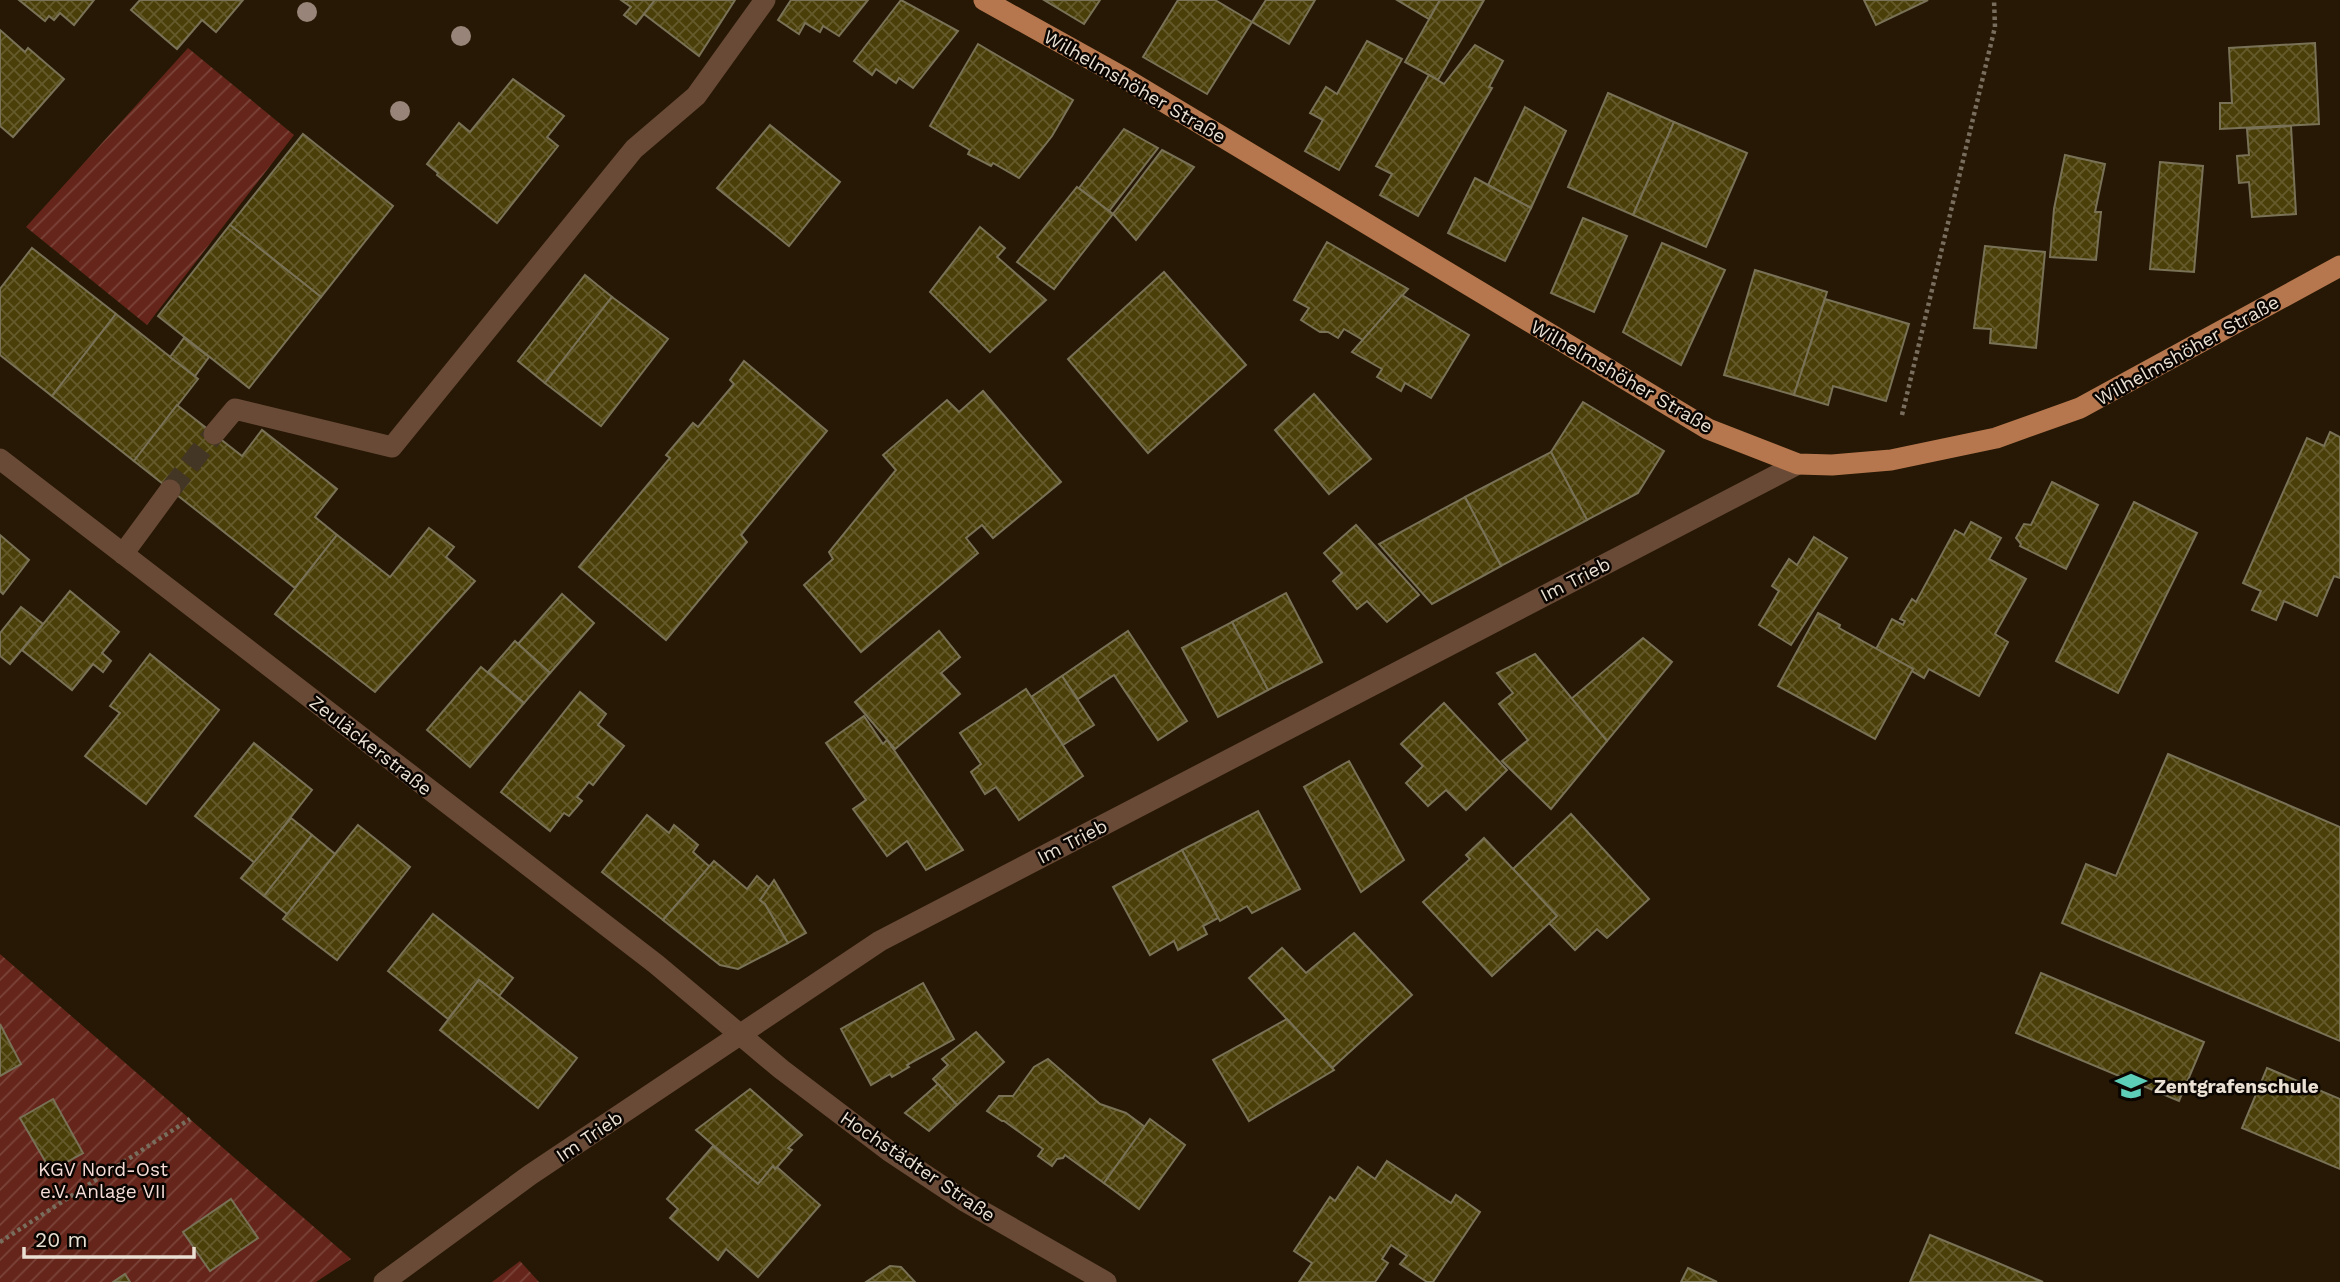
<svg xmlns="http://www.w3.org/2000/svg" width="2340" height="1282" viewBox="0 0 2340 1282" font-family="'Work Sans',sans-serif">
<defs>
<pattern id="garden-furrows" width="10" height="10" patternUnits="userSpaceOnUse" patternTransform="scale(1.75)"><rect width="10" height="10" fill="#65251a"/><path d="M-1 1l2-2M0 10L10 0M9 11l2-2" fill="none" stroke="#7b443a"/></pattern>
<pattern id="building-cross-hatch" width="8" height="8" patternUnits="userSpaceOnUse" patternTransform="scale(1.75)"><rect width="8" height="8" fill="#4a3e09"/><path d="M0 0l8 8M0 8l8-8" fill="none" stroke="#645a2c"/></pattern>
</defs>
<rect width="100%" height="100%" fill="#261805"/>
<g fill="url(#garden-furrows)">
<path d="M 188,48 L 294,135 L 147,325 L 26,227 Z"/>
<path d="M 0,954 L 351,1259 L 316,1282 L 0,1282 Z"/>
<path d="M 520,1261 L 539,1282 L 492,1282 Z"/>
</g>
<g fill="url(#building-cross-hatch)" stroke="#797257" stroke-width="2">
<path d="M 19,0 L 94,0 L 74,25 L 60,13 L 54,20 L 49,16 L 45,21 Z"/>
<path d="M 140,0 L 243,0 L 216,32 L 202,20 L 177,49 L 131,10 Z"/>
<path d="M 621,0 L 655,0 L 636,24 L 624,15 L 631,7 Z"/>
<path d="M 655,0 L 735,0 L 699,56 L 644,14 Z"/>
<path d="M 791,0 L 868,0 L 839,36 L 823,26 L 820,32 L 805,23 L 799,34 L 778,20 Z"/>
<path d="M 901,0 L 958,31 L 913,88 L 899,78 L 896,83 L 876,69 L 872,75 L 854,61 Z"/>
<path d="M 1044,0 L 1100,0 L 1084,24 Z"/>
<path d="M 1178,0 L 1215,0 L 1252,22 L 1207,94 L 1143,57 Z"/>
<path d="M 1266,0 L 1315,0 L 1289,44 L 1252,22 Z"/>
<path d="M 1397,0 L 1440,0 L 1429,19 Z"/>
<path d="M 1440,0 L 1484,0 L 1438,80 L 1405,62 Z"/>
<path d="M 1864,0 L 1928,0 L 1876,25 Z"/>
<path d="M 0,30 L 25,52 L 28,48 L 64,79 L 13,137 L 0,126 Z"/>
<path d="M 1367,41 L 1402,59 L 1339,170 L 1305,151 L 1323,120 L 1310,113 L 1326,87 L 1337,94 Z"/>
<path d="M 2315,43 L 2319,124 L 2220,129 L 2220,103 L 2232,103 L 2229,48 Z"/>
<path d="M 978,44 L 1073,100 L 1052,136 L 1019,178 L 993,163 L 991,166 L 968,154 L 970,150 L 930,126 Z"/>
<path d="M 1475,45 L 1503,61 L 1489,87 L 1492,88 L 1418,216 L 1380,195 L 1392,174 L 1376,166 L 1429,75 L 1444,84 Z"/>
<path d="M 513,79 L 564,116 L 547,137 L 558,146 L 497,223 L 437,175 L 438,173 L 427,164 L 459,123 L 470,132 Z"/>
<path d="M 1608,93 L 1674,122 L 1633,215 L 1568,187 Z"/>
<path d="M 1525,107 L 1566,131 L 1531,208 L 1488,185 Z"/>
<path d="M 1674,122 L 1747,153 L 1706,247 L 1633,215 Z"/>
<path d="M 770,125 L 840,182 L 789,246 L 717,188 Z"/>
<path d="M 2291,126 L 2296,214 L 2252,217 L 2249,182 L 2239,183 L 2237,156 L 2249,155 L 2247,129 Z"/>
<path d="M 1124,129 L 1158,148 L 1109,211 L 1079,188 Z"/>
<path d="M 303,134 L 393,206 L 321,297 L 230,225 Z"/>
<path d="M 1162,150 L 1194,167 L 1136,240 L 1113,214 Z"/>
<path d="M 2065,155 L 2105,164 L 2095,212 L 2101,212 L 2096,260 L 2050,257 L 2054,209 Z"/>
<path d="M 2160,162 L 2203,166 L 2194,272 L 2150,269 Z"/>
<path d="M 1475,178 L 1531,208 L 1505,261 L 1448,233 Z"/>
<path d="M 1077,187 L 1113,214 L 1054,289 L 1017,262 Z"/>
<path d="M 1583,218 L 1627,236 L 1594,312 L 1551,293 Z"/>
<path d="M 230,225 L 321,297 L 249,388 L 158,316 Z"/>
<path d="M 980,227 L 1005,248 L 997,257 L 1046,300 L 990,352 L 930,292 Z"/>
<path d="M 1327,242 L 1408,289 L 1363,340 L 1344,329 L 1338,338 L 1328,332 L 1320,332 L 1301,320 L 1309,308 L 1294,300 Z"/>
<path d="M 1662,243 L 1725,270 L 1681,365 L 1623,332 Z"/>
<path d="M 1985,246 L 2045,252 L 2036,348 L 1990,343 L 1991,329 L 1974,328 Z"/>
<path d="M 32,248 L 116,314 L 52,396 L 0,355 L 0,289 Z"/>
<path d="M 1755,270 L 1827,292 L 1794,395 L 1724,375 Z"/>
<path d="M 1164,272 L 1246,365 L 1148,453 L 1068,359 Z"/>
<path d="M 585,275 L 612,297 L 545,383 L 518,361 Z"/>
<path d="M 1402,295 L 1469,335 L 1431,398 L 1405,383 L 1401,391 L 1377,377 L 1382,369 L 1352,352 Z"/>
<path d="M 612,297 L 668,339 L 601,426 L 545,383 Z"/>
<path d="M 1825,299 L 1909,324 L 1886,401 L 1833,386 L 1828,405 L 1794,395 Z"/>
<path d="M 116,314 L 198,379 L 134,461 L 52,396 Z"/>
<path d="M 184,338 L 209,357 L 195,376 L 170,357 Z"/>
<path d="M 744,361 L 827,431 L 741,535 L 747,542 L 666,640 L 579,567 L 670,458 L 666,455 L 693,423 L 698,427 L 734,384 L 730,380 Z"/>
<path d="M 983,391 L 1061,482 L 993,538 L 982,525 L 966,538 L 978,553 L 861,652 L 804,585 L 833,559 L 829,552 L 896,470 L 883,455 L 947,400 L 959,412 Z"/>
<path d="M 1314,394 L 1371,459 L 1329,494 L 1275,430 Z"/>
<path d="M 1583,402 L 1664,451 L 1638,493 L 1587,520 L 1551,452 Z"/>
<path d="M 177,405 L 242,456 L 262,430 L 337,489 L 315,517 L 337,535 L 295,588 L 134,461 Z"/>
<path d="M 2330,432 L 2340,437 L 2340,578 L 2334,576 L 2317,616 L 2284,601 L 2276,620 L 2252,610 L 2261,591 L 2243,583 L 2307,438 L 2324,446 Z"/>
<path d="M 1551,452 L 1587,520 L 1501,566 L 1465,497 Z"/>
<path d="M 2052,482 L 2098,505 L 2066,569 L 2020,546 L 2021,544 L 2016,538 L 2024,524 L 2031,525 Z"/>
<path d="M 1465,497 L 1501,566 L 1432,604 L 1379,544 Z"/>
<path d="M 2134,502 L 2197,533 L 2118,693 L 2056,661 Z"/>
<path d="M 1971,522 L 2001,538 L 1989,559 L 2026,579 L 1995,634 L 2008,642 L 1979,696 L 1929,669 L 1924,678 L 1912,671 L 1913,669 L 1876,649 L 1892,619 L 1903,625 L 1905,621 L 1900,619 L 1912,599 L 1916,602 L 1955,530 L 1964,535 Z"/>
<path d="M 1356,525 L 1419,595 L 1387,622 L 1367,601 L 1357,609 L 1333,581 L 1342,573 L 1324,553 Z"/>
<path d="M 429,528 L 454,547 L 446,557 L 475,581 L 375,692 L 275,614 L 337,535 L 390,577 Z"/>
<path d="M 0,535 L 29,560 L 3,594 L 0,591 Z"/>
<path d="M 1814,537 L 1847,558 L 1791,645 L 1759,625 L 1779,591 L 1772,586 L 1789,559 L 1797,565 Z"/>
<path d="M 70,591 L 119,632 L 102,653 L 111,661 L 103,672 L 93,664 L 72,690 L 22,650 Z"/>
<path d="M 1286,593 L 1322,662 L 1268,690 L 1232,622 Z"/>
<path d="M 562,594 L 594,623 L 550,673 L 518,644 Z"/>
<path d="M 21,607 L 43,624 L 10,664 L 0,656 L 0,633 Z"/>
<path d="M 1818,613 L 1840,625 L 1839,628 L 1913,669 L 1875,739 L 1778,686 Z"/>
<path d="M 1232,622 L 1268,690 L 1218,717 L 1182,648 Z"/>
<path d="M 939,631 L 960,657 L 941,673 L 960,694 L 895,749 L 855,702 Z"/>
<path d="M 1128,631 L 1187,721 L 1158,740 L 1114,675 L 1078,699 L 1062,676 Z"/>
<path d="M 1643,638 L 1672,662 L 1607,741 L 1571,699 Z"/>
<path d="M 515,641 L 550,673 L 524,703 L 488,672 Z"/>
<path d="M 150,654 L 219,710 L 146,804 L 85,756 L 120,713 L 110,706 Z"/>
<path d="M 1535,654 L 1607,741 L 1551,809 L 1502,761 L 1528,740 L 1499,704 L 1513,693 L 1497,673 Z"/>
<path d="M 481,667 L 524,703 L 470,767 L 427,730 Z"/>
<path d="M 1062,676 L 1094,725 L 1063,745 L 1031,697 Z"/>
<path d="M 1026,689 L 1083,776 L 1019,820 L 996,787 L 985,794 L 971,772 L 981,764 L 960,733 Z"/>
<path d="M 580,692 L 606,714 L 598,725 L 624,746 L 593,785 L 589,782 L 577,797 L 582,801 L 569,816 L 564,813 L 550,831 L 501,792 Z"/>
<path d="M 1444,703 L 1507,770 L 1466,810 L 1446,790 L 1428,806 L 1406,783 L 1423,766 L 1401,744 Z"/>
<path d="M 864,716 L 883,744 L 887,740 L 963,850 L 926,870 L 907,841 L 887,856 L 853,809 L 866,800 L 826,743 Z"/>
<path d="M 254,743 L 312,790 L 255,863 L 195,816 Z"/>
<path d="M 2168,754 L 2340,827 L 2340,1041 L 2062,923 L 2086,864 L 2116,876 Z"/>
<path d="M 1349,761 L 1404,860 L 1361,892 L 1304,787 Z"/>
<path d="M 1258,811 L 1300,889 L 1252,913 L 1247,906 L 1220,921 L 1182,850 Z"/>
<path d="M 1571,814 L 1649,899 L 1607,938 L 1597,929 L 1575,950 L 1549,923 L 1557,916 L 1513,869 Z"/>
<path d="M 647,815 L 669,833 L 674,825 L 698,845 L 693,852 L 710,867 L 663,920 L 602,872 Z"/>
<path d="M 291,818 L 312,835 L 264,896 L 241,878 Z"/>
<path d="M 358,825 L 410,867 L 337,960 L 283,919 Z"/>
<path d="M 312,835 L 335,854 L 287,914 L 264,896 Z"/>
<path d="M 1484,838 L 1557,916 L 1492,976 L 1423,902 L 1470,859 L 1466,855 Z"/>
<path d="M 1182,850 L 1218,918 L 1203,926 L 1207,934 L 1178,950 L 1174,941 L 1150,955 L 1113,887 Z"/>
<path d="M 714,861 L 747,889 L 757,876 L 770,888 L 760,900 L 765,904 L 788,943 L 738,969 L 720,965 L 663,920 Z"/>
<path d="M 774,880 L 806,933 L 788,943 L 765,904 L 760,900 Z"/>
<path d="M 433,914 L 513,978 L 499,996 L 479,980 L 448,1019 L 388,971 Z"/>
<path d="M 1354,933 L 1412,995 L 1332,1068 L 1249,978 L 1282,948 L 1306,973 Z"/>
<path d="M 2041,973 L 2204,1042 L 2179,1101 L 2016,1033 Z"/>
<path d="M 479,980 L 577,1058 L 538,1108 L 440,1030 Z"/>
<path d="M 923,983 L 954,1039 L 907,1065 L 909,1067 L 892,1077 L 890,1074 L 871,1085 L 841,1029 Z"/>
<path d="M 1287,1019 L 1334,1070 L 1249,1121 L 1213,1060 Z"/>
<path d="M 0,1024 L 21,1064 L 0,1076 Z"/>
<path d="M 976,1032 L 1004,1062 L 957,1105 L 933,1079 L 948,1065 L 942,1059 Z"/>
<path d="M 1048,1059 L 1100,1104 L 1126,1113 L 1145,1127 L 1104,1183 L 1065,1155 L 1063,1158 L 1057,1159 L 1052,1166 L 1038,1156 L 1043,1149 L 1004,1121 L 1002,1121 L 987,1111 L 999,1096 L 1013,1096 L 1034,1067 Z"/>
<path d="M 2267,1068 L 2340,1099 L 2340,1169 L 2242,1128 Z"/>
<path d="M 938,1084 L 957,1105 L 929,1131 L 905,1113 Z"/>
<path d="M 750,1089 L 802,1135 L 788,1148 L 792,1150 L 777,1167 L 775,1169 L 773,1166 L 758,1184 L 696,1130 Z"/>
<path d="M 53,1099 L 83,1153 L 51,1171 L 20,1118 Z"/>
<path d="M 1150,1119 L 1185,1145 L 1139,1209 L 1104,1183 Z"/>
<path d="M 713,1146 L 758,1184 L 773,1166 L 775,1169 L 777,1167 L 820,1205 L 758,1277 L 726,1249 L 718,1260 L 670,1218 L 678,1209 L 667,1199 Z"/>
<path d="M 1387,1161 L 1451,1203 L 1456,1195 L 1480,1212 L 1433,1282 L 1427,1282 L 1400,1264 L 1407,1256 L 1391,1245 L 1382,1259 L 1388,1263 L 1375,1282 L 1299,1282 L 1312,1263 L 1294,1251 L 1330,1197 L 1335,1201 L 1358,1167 L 1375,1179 Z"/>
<path d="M 231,1199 L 258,1238 L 210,1271 L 183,1232 Z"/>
<path d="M 1930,1235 L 1991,1260 L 2043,1282 L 1910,1282 Z"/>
<path d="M 890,1266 L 901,1267 L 915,1282 L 866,1282 Z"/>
<path d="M 1688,1268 L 1717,1282 L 1681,1282 Z"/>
<path d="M 125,1274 L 130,1282 L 113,1282 Z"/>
</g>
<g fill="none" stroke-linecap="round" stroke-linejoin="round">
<path stroke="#433624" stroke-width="21" stroke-dasharray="21 10" stroke-linecap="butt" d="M 170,490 L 214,434"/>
<g stroke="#796e5d" stroke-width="4.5" stroke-dasharray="3.5 3.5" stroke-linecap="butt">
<path d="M 1902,415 L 1995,27 L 1994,0"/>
<path d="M 0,1242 L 190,1119"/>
</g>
<g stroke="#694a37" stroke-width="21">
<path d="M 214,434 L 235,409 L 392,447 L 634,149 L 696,96 L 765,0"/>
<path d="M 0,459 L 656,964 L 781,1069 L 889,1151 L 966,1202 L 1106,1282"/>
<path d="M 123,554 L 170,490"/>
<path d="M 384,1282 L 530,1175 L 880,941 L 1798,464"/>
</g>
<path stroke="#b7774e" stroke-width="21" d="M 984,0 L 1126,79 L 1708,429 L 1798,464 L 1832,465 L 1891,460 L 1996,438 L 2080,408 L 2340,266"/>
</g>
<g fill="#988478">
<circle cx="307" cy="12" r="10"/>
<circle cx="461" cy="36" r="10"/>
<circle cx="400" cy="111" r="10"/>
</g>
<defs>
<symbol id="school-bare" viewBox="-9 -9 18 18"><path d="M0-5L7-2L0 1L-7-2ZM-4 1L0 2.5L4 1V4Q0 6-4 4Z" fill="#5dceb8" stroke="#0a0501" stroke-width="2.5" paint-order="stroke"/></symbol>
</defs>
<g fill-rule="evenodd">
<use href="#school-bare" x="2109" y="1064" width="44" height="44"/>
</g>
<g text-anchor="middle" stroke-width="5" stroke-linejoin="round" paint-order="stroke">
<g font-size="19" fill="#eae1d4" stroke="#0a0501">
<text transform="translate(1135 86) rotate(30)" y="7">Wilhelmshöher Straße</text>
<text transform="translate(2187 350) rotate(-29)" y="7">Wilhelmshöher Straße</text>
<text transform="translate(1622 376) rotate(30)" y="7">Wilhelmshöher Straße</text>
<text transform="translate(1575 579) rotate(-27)" y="7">Im Trieb</text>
<text transform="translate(371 745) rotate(38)" y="7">Zeuläckerstraße</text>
<text transform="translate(1072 841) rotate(-27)" y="7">Im Trieb</text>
<text transform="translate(589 1136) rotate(-34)" y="7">Im Trieb</text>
<text transform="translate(918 1166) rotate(34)" y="7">Hochstädter Straße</text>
</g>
<g font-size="19" font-weight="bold" fill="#eae1d4" stroke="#0a0501" text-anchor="start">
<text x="2154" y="1093">Zentgrafenschule</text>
</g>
<g font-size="19" fill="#f5dcd7" stroke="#0a0501">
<text x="103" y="1176">KGV Nord-Ost<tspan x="103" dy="22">e.V. Anlage VII</tspan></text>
</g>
</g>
<path d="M24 1247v10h170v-10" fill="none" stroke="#eae1d4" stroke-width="3.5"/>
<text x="35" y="1247" font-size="21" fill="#eae1d4" stroke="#0a0501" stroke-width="5" paint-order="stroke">20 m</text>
</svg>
